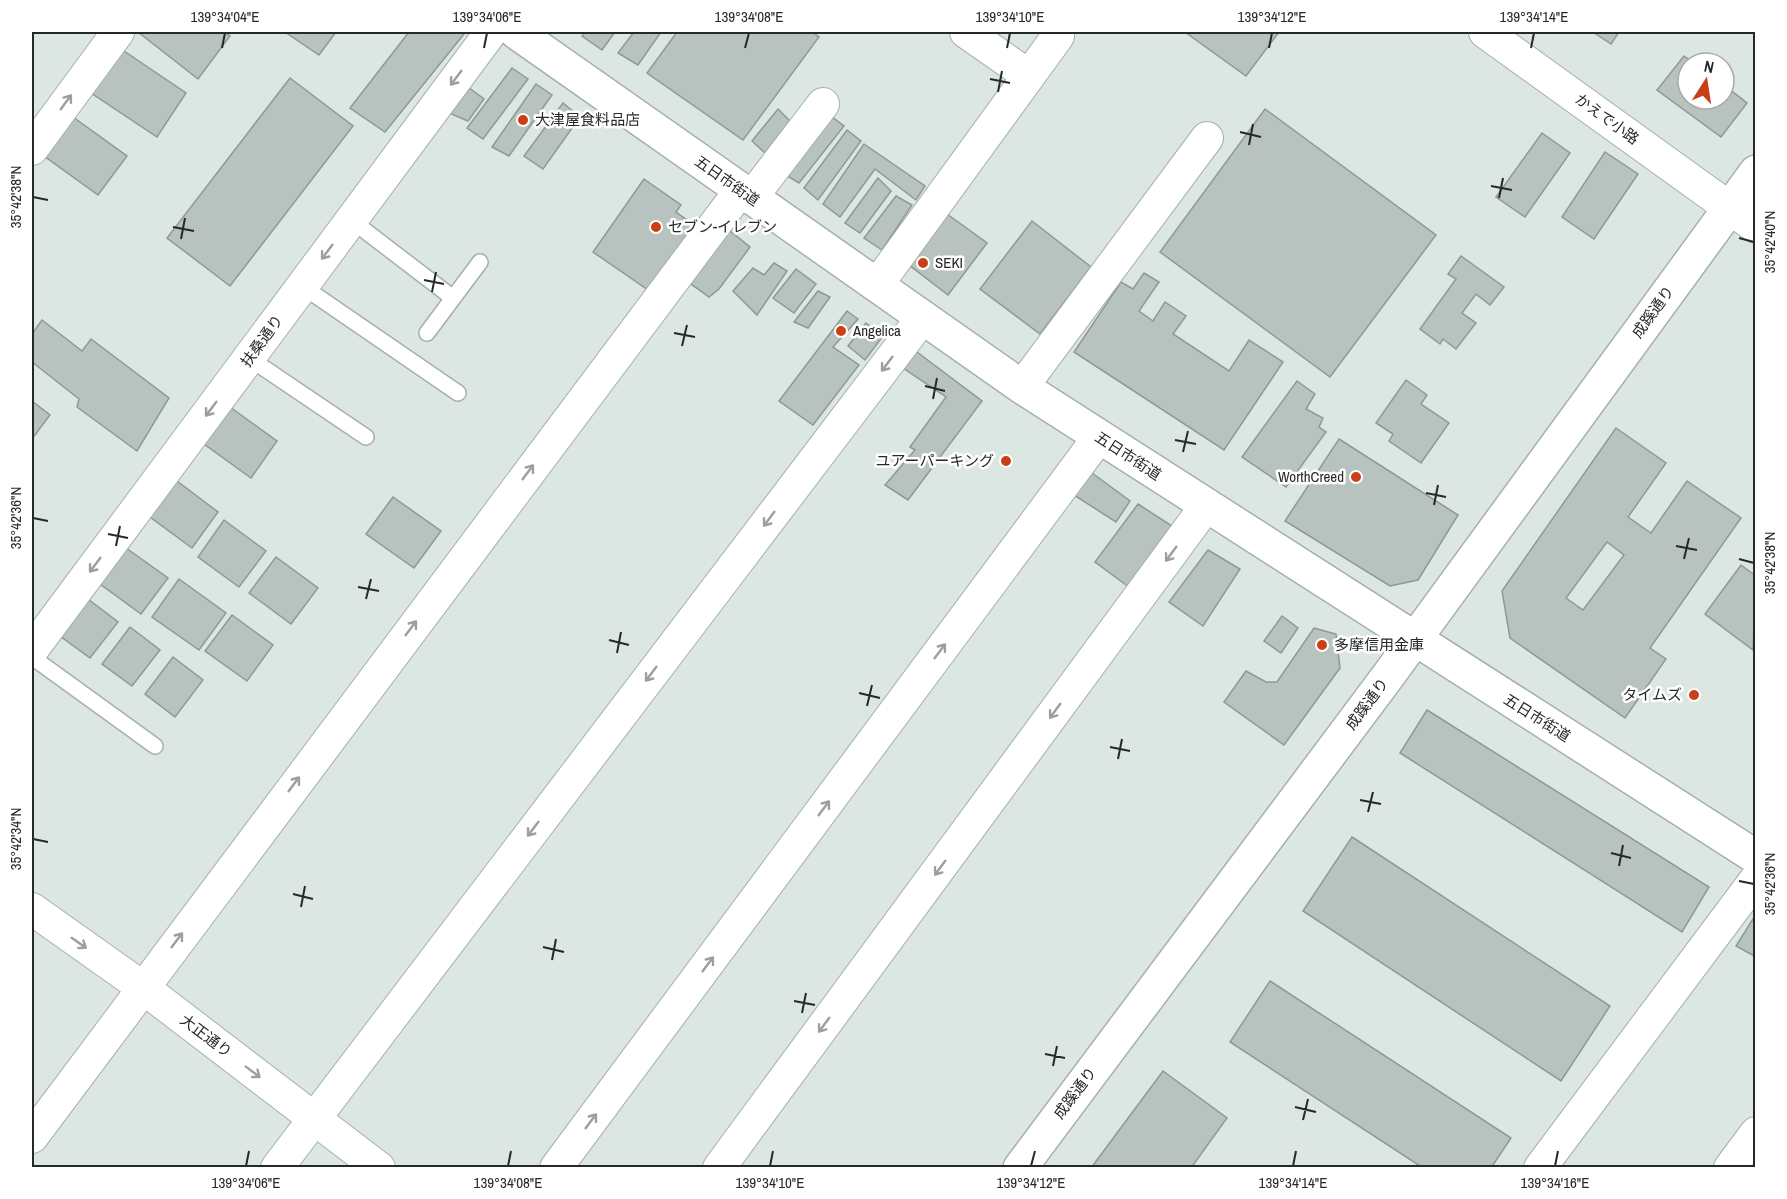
<svg xmlns="http://www.w3.org/2000/svg" width="1787" height="1199" viewBox="0 0 1787 1199" font-family="'Archivo Narrow','Noto Sans JP',sans-serif">
<rect width="100%" height="100%" fill="#dce7e4"/>
<g fill="#b8c3c0" stroke="#8e9996" stroke-width="1.5" fill-rule="evenodd">
<path d="M 138,32 L 224,32 L 230,36 L 198,79 Z"/>
<path d="M 285,32 L 336,32 L 319,55 Z"/>
<path d="M 409,32 L 460,32 L 464,34 L 385,132 L 350,108 Z"/>
<path d="M 585,32 L 615,32 L 602,50 L 582,36 Z"/>
<path d="M 634,32 L 661,32 L 638,65 L 618,53 Z"/>
<path d="M 677,32 L 812,32 L 819,37 L 743,140 L 647,73 Z"/>
<path d="M 1185,32 L 1279,32 L 1246,76 Z"/>
<path d="M 1593,32 L 1619,32 L 1611,44 Z"/>
<path d="M 121,49 L 186,93 L 157,137 L 91,93 Z"/>
<path d="M 1684,56 L 1694,63 L 1688,63 L 1688,99 L 1724,99 L 1724,85 L 1747,103 L 1721,137 L 1657,90 Z"/>
<path d="M 512,68 L 528,79 L 483,139 L 467,128 Z"/>
<path d="M 290,78 L 353,126 L 230,286 L 167,238 Z"/>
<path d="M 536,84 L 552,95 L 509,156 L 492,147 Z"/>
<path d="M 468,87 L 484,99 L 468,121 L 449,113 Z"/>
<path d="M 563,103 L 580,117 L 543,169 L 524,156 Z"/>
<path d="M 778,109 L 790,121 L 765,153 L 752,141 Z"/>
<path d="M 1265,109 L 1436,235 L 1330,377 L 1160,252 Z"/>
<path d="M 828,114 L 844,126 L 799,183 L 784,174 Z"/>
<path d="M 73,117 L 127,156 L 98,195 L 44,156 Z"/>
<path d="M 847,130 L 861,141 L 818,200 L 804,188 Z"/>
<path d="M 1542,133 L 1570,153 L 1525,217 L 1496,197 Z"/>
<path d="M 864,144 L 925,186 L 916,200 L 875,169 L 840,217 L 823,204 Z"/>
<path d="M 1605,152 L 1638,174 L 1594,239 L 1562,217 Z"/>
<path d="M 878,178 L 891,191 L 860,233 L 845,223 Z"/>
<path d="M 644,179 L 681,205 L 676,212 L 694,225 L 648,290 L 593,252 Z"/>
<path d="M 896,196 L 912,205 L 882,250 L 864,238 Z"/>
<path d="M 947,214 L 987,243 L 948,295 L 909,265 Z"/>
<path d="M 1032,221 L 1091,267 L 1040,334 L 980,289 Z"/>
<path d="M 729,230 L 750,247 L 719,289 L 709,297 L 687,281 Z"/>
<path d="M 1461,256 L 1504,287 L 1490,305 L 1476,294 L 1462,313 L 1476,323 L 1456,349 L 1443,339 L 1440,344 L 1420,329 L 1456,279 L 1448,274 Z"/>
<path d="M 774,263 L 787,271 L 757,315 L 733,291 L 753,268 L 764,275 Z"/>
<path d="M 796,269 L 816,284 L 794,313 L 773,298 Z"/>
<path d="M 1144,273 L 1159,282 L 1139,311 L 1153,321 L 1165,302 L 1186,316 L 1173,334 L 1229,371 L 1249,340 L 1283,362 L 1224,450 L 1074,352 L 1121,282 L 1133,289 Z"/>
<path d="M 818,291 L 830,297 L 808,328 L 794,322 Z"/>
<path d="M 847,311 L 858,319 L 833,347 L 859,365 L 813,425 L 779,401 Z"/>
<path d="M 42,320 L 82,351 L 91,339 L 169,398 L 137,451 L 77,407 L 79,399 L 32,362 L 32,334 Z"/>
<path d="M 866,323 L 883,336 L 865,360 L 848,346 Z"/>
<path d="M 913,349 L 982,401 L 908,500 L 885,485 L 915,450 L 910,447 L 946,397 L 900,366 Z"/>
<path d="M 1406,380 L 1427,395 L 1421,404 L 1449,423 L 1421,463 L 1389,441 L 1393,434 L 1376,423 Z"/>
<path d="M 1297,381 L 1315,394 L 1306,409 L 1323,418 L 1319,427 L 1326,432 L 1286,487 L 1242,457 Z"/>
<path d="M 32,401 L 50,415 L 32,439 Z"/>
<path d="M 230,407 L 277,441 L 251,478 L 204,444 Z"/>
<path d="M 1616,428 L 1666,463 L 1628,517 L 1651,533 L 1687,481 L 1741,518 L 1650,648 L 1666,659 L 1625,718 L 1510,638 L 1502,591 ZM 1607,542 L 1624,555 L 1583,610 L 1566,598 Z"/>
<path d="M 1339,439 L 1458,515 L 1418,580 L 1390,586 L 1285,521 Z"/>
<path d="M 1088,470 L 1130,501 L 1116,522 L 1074,495 Z"/>
<path d="M 177,481 L 218,512 L 192,548 L 150,517 Z"/>
<path d="M 393,497 L 441,531 L 414,568 L 366,534 Z"/>
<path d="M 1138,504 L 1175,528 L 1133,590 L 1095,562 Z"/>
<path d="M 224,520 L 266,551 L 239,587 L 198,557 Z"/>
<path d="M 126,548 L 168,578 L 141,614 L 100,584 Z"/>
<path d="M 1208,550 L 1240,569 L 1203,626 L 1169,602 Z"/>
<path d="M 276,557 L 318,588 L 291,624 L 249,593 Z"/>
<path d="M 1741,565 L 1756,576 L 1753,650 L 1705,614 Z"/>
<path d="M 179,579 L 226,613 L 199,650 L 152,617 Z"/>
<path d="M 88,599 L 118,622 L 90,658 L 60,636 Z"/>
<path d="M 232,615 L 273,645 L 247,681 L 205,651 Z"/>
<path d="M 1282,616 L 1298,628 L 1281,653 L 1264,641 Z"/>
<path d="M 130,627 L 160,650 L 132,686 L 102,664 Z"/>
<path d="M 1314,628 L 1336,634 L 1340,668 L 1284,745 L 1224,702 L 1246,671 L 1266,682 L 1277,682 Z"/>
<path d="M 173,657 L 203,680 L 175,717 L 145,694 Z"/>
<path d="M 1427,710 L 1709,887 L 1682,932 L 1400,753 Z"/>
<path d="M 1352,837 L 1610,1006 L 1561,1081 L 1303,911 Z"/>
<path d="M 1756,914 L 1756,957 L 1736,946 Z"/>
<path d="M 1270,981 L 1511,1138 L 1491,1168 L 1423,1168 L 1230,1042 Z"/>
<path d="M 1163,1071 L 1227,1118 L 1191,1168 L 1091,1168 Z"/>
</g>
<g fill="none" stroke-linecap="round" stroke-linejoin="round">
<defs>
<g id="service">
<path d="M 351,220 L 453,298"/>
<path d="M 302,286 L 458,393"/>
<path d="M 427,333 L 480,262"/>
<path d="M 249,358 L 366,437"/>
<path d="M 32,657 L 155,746"/>
</g>
<g id="minor">
<path d="M 966,32 L 1029,76"/>
<path d="M 1485,32 L 1756,227"/>
<path d="M 32,149 L 118,32"/>
<path d="M 751,198 L 823,104"/>
<path d="M 877,285 L 1058,36"/>
<path d="M 1022,387 L 1207,138"/>
<path d="M 32,650 L 491,32"/>
<path d="M 32,909 L 142,987 L 379,1168"/>
<path d="M 32,1137 L 740,191"/>
<path d="M 277,1168 L 923,317"/>
<path d="M 556,1168 L 1099,437"/>
<path d="M 719,1168 L 1206,506"/>
<path d="M 1540,1168 L 1756,879"/>
<path d="M 1730,1168 L 1756,1133"/>
</g>
<path id="tertiary" d="M 1020,1168 L 1388,676 L 1756,172"/>
<path id="primary" d="M 516,32 L 1022,387 L 1756,857"/>
</defs>
<use href="#service" stroke="#a5b0ad" stroke-width="18"/>
<use href="#minor" stroke="#a5b0ad" stroke-width="34"/>
<use href="#tertiary" stroke="#a5b0ad" stroke-width="36"/>
<use href="#primary" stroke="#a5b0ad" stroke-width="36"/>
<use href="#service" stroke="#fff" stroke-width="15"/>
<use href="#minor" stroke="#fff" stroke-width="32"/>
<use href="#tertiary" stroke="#fff" stroke-width="33"/>
<use href="#primary" stroke="#fff" stroke-width="33"/>
</g>
<defs><path id="oneway-shaft" d="M-6 0H5M1.5-3L5.5 0L1.5 3" fill="none" stroke-width="1.6" stroke-linecap="round" stroke-linejoin="round" transform="scale(1.5)"/></defs>
<g stroke="#9d9f9e">
<use href="#oneway-shaft" transform="translate(456 78) rotate(127)"/>
<use href="#oneway-shaft" transform="translate(66 102) rotate(-54)"/>
<use href="#oneway-shaft" transform="translate(327 252) rotate(127)"/>
<use href="#oneway-shaft" transform="translate(887 364) rotate(127)"/>
<use href="#oneway-shaft" transform="translate(211 409) rotate(127)"/>
<use href="#oneway-shaft" transform="translate(528 472) rotate(-53)"/>
<use href="#oneway-shaft" transform="translate(769 519) rotate(127)"/>
<use href="#oneway-shaft" transform="translate(1171 554) rotate(126)"/>
<use href="#oneway-shaft" transform="translate(95 565) rotate(127)"/>
<use href="#oneway-shaft" transform="translate(411 628) rotate(-53)"/>
<use href="#oneway-shaft" transform="translate(940 651) rotate(-53)"/>
<use href="#oneway-shaft" transform="translate(651 674) rotate(127)"/>
<use href="#oneway-shaft" transform="translate(1055 711) rotate(126)"/>
<use href="#oneway-shaft" transform="translate(294 784) rotate(-53)"/>
<use href="#oneway-shaft" transform="translate(824 808) rotate(-53)"/>
<use href="#oneway-shaft" transform="translate(533 829) rotate(127)"/>
<use href="#oneway-shaft" transform="translate(940 868) rotate(126)"/>
<use href="#oneway-shaft" transform="translate(177 940) rotate(-53)"/>
<use href="#oneway-shaft" transform="translate(79 943) rotate(35)"/>
<use href="#oneway-shaft" transform="translate(708 964) rotate(-53)"/>
<use href="#oneway-shaft" transform="translate(824 1025) rotate(126)"/>
<use href="#oneway-shaft" transform="translate(253 1072) rotate(37)"/>
<use href="#oneway-shaft" transform="translate(591 1121) rotate(-53)"/>
</g>
<path fill="none" stroke="#252928" stroke-width="2" d="M 222,48 L 225,33M 484,48 L 487,33M 745,48 L 749,33M 1007,48 L 1010,33M 1269,48 L 1272,33M 1531,48 L 1534,33M 990,79 L 1010,83M 998,92 L 1002,71M 1240,132 L 1261,137M 1249,145 L 1253,124M 1491,186 L 1512,190M 33,197 L 48,200M 1499,198 L 1503,178M 173,227 L 194,231M 1739,238 L 1754,242M 181,239 L 185,218M 424,280 L 444,284M 432,292 L 436,272M 674,333 L 695,337M 682,346 L 687,325M 925,386 L 945,391M 933,399 L 937,378M 1175,440 L 1196,444M 1183,452 L 1188,431M 1426,493 L 1446,497M 1434,505 L 1438,485M 33,518 L 48,521M 108,534 L 128,538M 116,546 L 120,526M 1676,546 L 1697,550M 1684,559 L 1689,538M 1739,559 L 1754,563M 358,587 L 379,591M 366,599 L 371,579M 609,640 L 629,645M 617,653 L 621,632M 859,693 L 880,698M 867,706 L 872,685M 1110,747 L 1130,751M 1118,759 L 1122,739M 1360,800 L 1381,804M 1368,812 L 1373,792M 33,839 L 48,842M 1611,853 L 1631,858M 1619,866 L 1623,845M 1739,881 L 1754,884M 293,894 L 313,899M 301,907 L 305,886M 543,947 L 564,952M 552,960 L 556,939M 794,1001 L 815,1005M 802,1013 L 806,993M 1045,1054 L 1065,1058M 1053,1066 L 1057,1046M 1295,1107 L 1316,1112M 1303,1120 L 1308,1099M 246,1166 L 249,1151M 508,1166 L 511,1151M 770,1166 L 773,1151M 1031,1166 L 1035,1151M 1293,1166 L 1296,1151M 1555,1166 L 1558,1151"/>
<g fill="#c94017" stroke="#fff" stroke-width="2">
<circle cx="523" cy="120" r="6"/>
<circle cx="656" cy="227" r="6"/>
<circle cx="923" cy="263" r="6"/>
<circle cx="841" cy="331" r="6"/>
<circle cx="1006" cy="461" r="6"/>
<circle cx="1356" cy="477" r="6"/>
<circle cx="1322" cy="645" r="6"/>
<circle cx="1694" cy="695" r="6"/>
</g>
<g text-anchor="middle" stroke-width="5" stroke-linejoin="round" paint-order="stroke">
<g font-size="15" fill="#252928" stroke="#fff">
<text transform="translate(1607 119) rotate(36)" y="5">かえで小路</text>
<text transform="translate(727 181) rotate(35)" y="5">五日市街道</text>
<text transform="translate(1653 312) rotate(-54)" y="5">成蹊通り</text>
<text transform="translate(262 341) rotate(-54)" y="5">扶桑通り</text>
<text transform="translate(1128 456) rotate(33)" y="5">五日市街道</text>
<text transform="translate(1367 704) rotate(-53)" y="5">成蹊通り</text>
<text transform="translate(1537 718) rotate(32)" y="5">五日市街道</text>
<text transform="translate(206 1036) rotate(37)" y="5">大正通り</text>
<text transform="translate(1075 1093) rotate(-53)" y="5">成蹊通り</text>
</g>
<g font-size="15" fill="#252928" stroke="#fff" text-anchor="start">
<text x="535" y="125">大津屋食料品店</text>
<text x="668" y="232">セブン-イレブン</text>
<text x="935" y="268">SEKI</text>
<text x="853" y="336">Angelica</text>
<text x="994" y="466" text-anchor="end">ユアーパーキング</text>
<text x="1344" y="482" text-anchor="end">WorthCreed</text>
<text x="1334" y="650">多摩信用金庫</text>
<text x="1682" y="700" text-anchor="end">タイムズ</text>
</g>
</g>
<rect width="1787" height="1199" fill="none" stroke="#ffffff" stroke-width="66"/>
<g transform="translate(1706 81) rotate(12)"><circle r="28" fill="#ffffff" stroke="#a8a9a9" stroke-width="1.5"/>
<path d="M0-4.5L10 22L0 15L-10 22Z" fill="#c94017"/>
<text y="-9" font-size="16" font-weight="bold" text-anchor="middle" fill="#252928">N</text>
</g>
<rect x="33" y="33" width="1721" height="1133" fill="none" stroke="#252928" stroke-width="2"/>
<g font-size="15" text-anchor="middle" fill="#252928">
<text x="225" y="22">139°34'04"E</text>
<text x="487" y="22">139°34'06"E</text>
<text x="749" y="22">139°34'08"E</text>
<text x="1010" y="22">139°34'10"E</text>
<text x="1272" y="22">139°34'12"E</text>
<text x="1534" y="22">139°34'14"E</text>
<text transform="translate(16 197) rotate(-90)" y="5">35°42'38"N</text>
<text transform="translate(1770 242) rotate(-90)" y="5">35°42'40"N</text>
<text transform="translate(16 518) rotate(-90)" y="5">35°42'36"N</text>
<text transform="translate(1770 563) rotate(-90)" y="5">35°42'38"N</text>
<text transform="translate(16 839) rotate(-90)" y="5">35°42'34"N</text>
<text transform="translate(1770 884) rotate(-90)" y="5">35°42'36"N</text>
<text x="246" y="1188">139°34'06"E</text>
<text x="508" y="1188">139°34'08"E</text>
<text x="770" y="1188">139°34'10"E</text>
<text x="1031" y="1188">139°34'12"E</text>
<text x="1293" y="1188">139°34'14"E</text>
<text x="1555" y="1188">139°34'16"E</text>
</g>
</svg>
